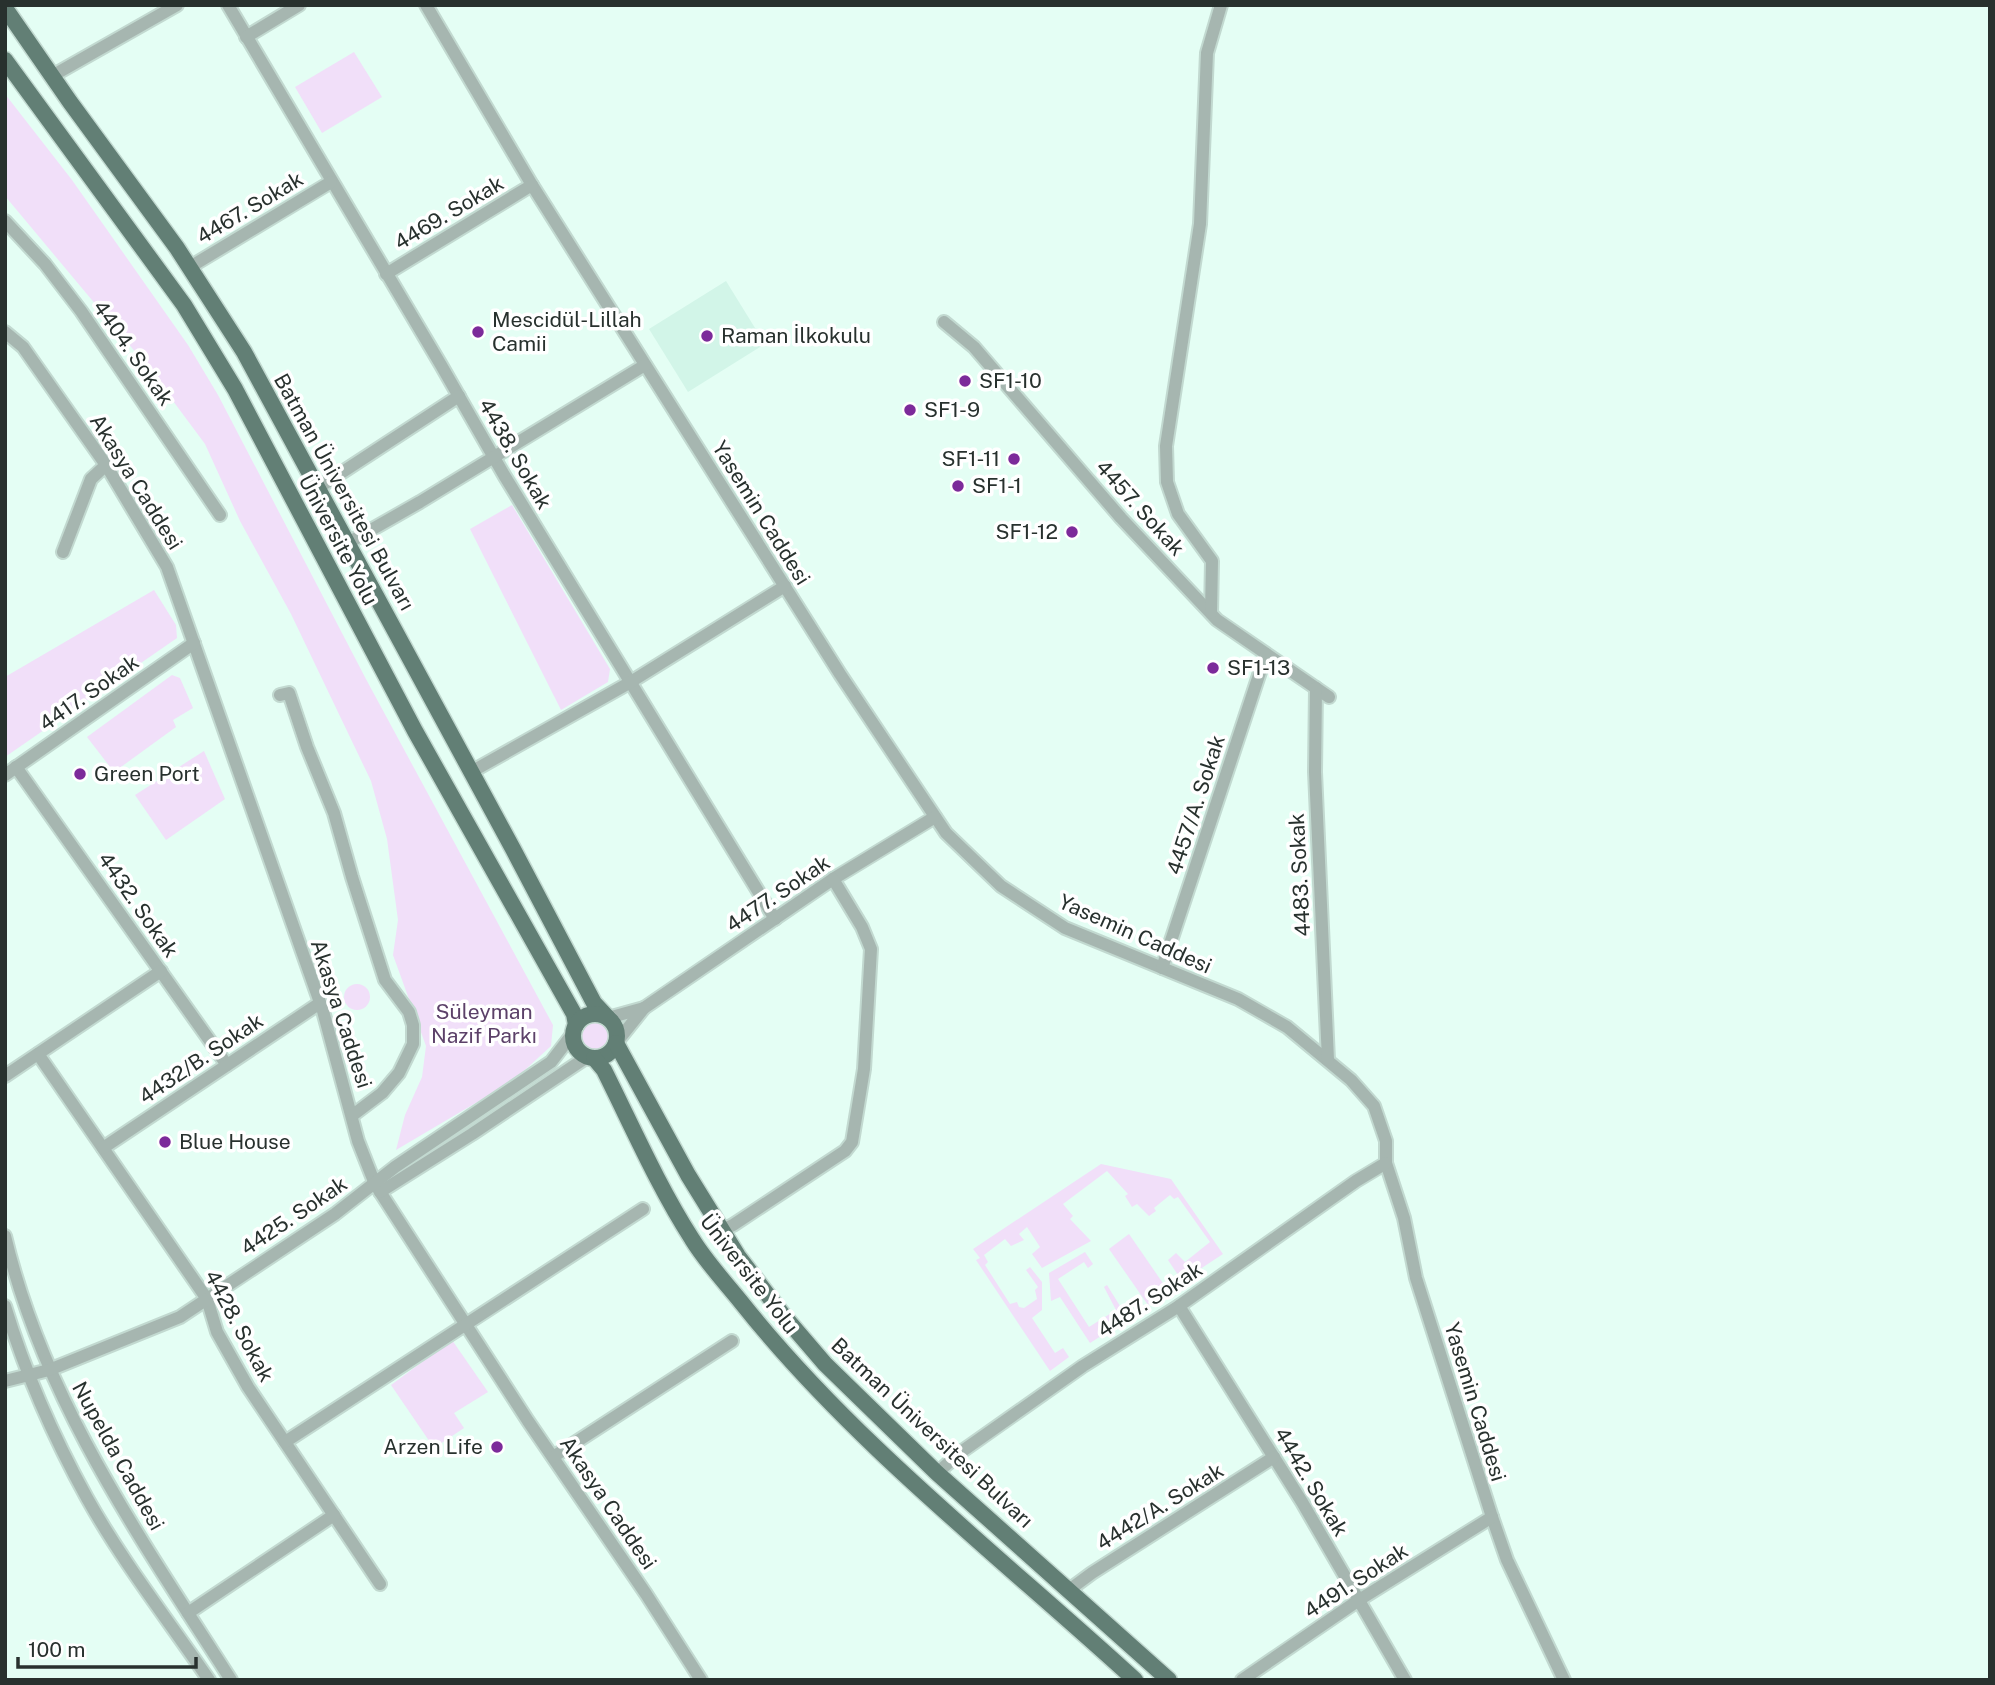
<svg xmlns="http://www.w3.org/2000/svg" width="1995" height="1685" viewBox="0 0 1995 1685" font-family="'Public Sans',sans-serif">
<rect width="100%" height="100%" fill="#e4fef4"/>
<path fill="#d2f5e8" d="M 726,281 L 765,344 L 688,392 L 649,329 Z"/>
<g fill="#f1dff9">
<path d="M 354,52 L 382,97 L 322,133 L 295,87 Z"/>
<path d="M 5,94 L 72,180 L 188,345 L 218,395 L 367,681 L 553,1025 L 551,1046 L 513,1081 L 396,1150 L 405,1115 L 422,1077 L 426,1046 L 393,955 L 398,920 L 387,839 L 371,781 L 291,614 L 240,521 L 205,444 L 147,366 L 5,196 Z"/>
<path d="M 512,505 L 610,669 L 608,682 L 561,710 L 470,529 Z"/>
<path d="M 154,590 L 176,625 L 177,638 L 5,757 L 5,677 Z"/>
<path d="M 172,675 L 180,678 L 193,708 L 173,720 L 176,727 L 114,772 L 87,737 Z"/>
<path d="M 204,751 L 225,799 L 166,840 L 135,795 Z"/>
<circle cx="357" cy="997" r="13"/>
<circle cx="597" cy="1036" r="17"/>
<path d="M 1101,1164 L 1171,1179 L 1223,1254 L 1182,1281 L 1168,1260 L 1176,1253 L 1185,1262 L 1210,1242 L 1178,1197 L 1174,1199 L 1170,1195 L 1154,1208 L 1156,1211 L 1149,1216 L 1137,1204 L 1132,1207 L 1125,1196 L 1128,1194 L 1107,1171 L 1063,1204 L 1073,1216 L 1070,1219 L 1091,1241 L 1042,1268 L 1032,1254 L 1040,1247 L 1027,1227 L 1019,1234 L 1024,1240 L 1011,1246 L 1005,1239 L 984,1255 L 988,1262 L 985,1265 L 1010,1304 L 1017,1302 L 1019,1307 L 1024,1308 L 1037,1299 L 1035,1290 L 1038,1287 L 1026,1270 L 1030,1267 L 1042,1282 L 1042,1310 L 1032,1318 L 1055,1353 L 1063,1348 L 1069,1357 L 1050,1371 L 976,1260 L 980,1258 L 973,1249 Z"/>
<path d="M 1129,1234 L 1169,1292 L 1148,1305 L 1109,1249 Z"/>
<path d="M 1085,1252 L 1093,1264 L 1088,1268 L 1084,1262 L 1058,1279 L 1089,1327 L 1116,1310 L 1104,1287 L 1107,1285 L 1128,1319 L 1090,1343 L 1060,1297 L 1051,1301 L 1049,1273 Z"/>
<path d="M 452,1340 L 488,1392 L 454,1413 L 464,1428 L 434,1448 L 391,1385 Z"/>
</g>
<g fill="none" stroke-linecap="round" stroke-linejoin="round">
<defs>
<g id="minor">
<path d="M 228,5 L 441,365 L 504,475 L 775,919"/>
<path d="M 426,5 L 532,185 L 840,674 L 946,833 L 1001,886 L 1065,928 L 1238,999 L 1287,1027 L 1351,1080 L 1374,1106 L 1386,1141 L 1386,1163 L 1404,1218 L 1416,1278 L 1492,1517 L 1507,1560 L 1564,1680"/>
<path d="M 246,37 L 299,5"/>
<path d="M 52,76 L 177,5"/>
<path d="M 5,221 L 45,264 L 81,311 L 220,515"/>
<path d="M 190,267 L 331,182"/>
<path d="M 386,274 L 532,185"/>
<path d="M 944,322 L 974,347 L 1121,518 L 1217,620 L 1329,697"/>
<path d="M 5,332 L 23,347 L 106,465 L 167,567 L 323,1011 L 358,1141 L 375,1184 L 528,1421 L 646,1594 L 701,1680"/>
<path d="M 318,488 L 459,396"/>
<path d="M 348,543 L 420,502 L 645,365"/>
<path d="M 63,552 L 91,479 L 106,465"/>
<path d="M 1211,613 L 1212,561 L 1178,514 L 1167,482 L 1166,446 L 1200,224 L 1207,53 L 1221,5"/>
<path d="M 1316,688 L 1315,772 L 1328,1060"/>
<path d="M 280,695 L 289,693 L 307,747 L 334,813 L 352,877 L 385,980 L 409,1012 L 413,1025 L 413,1044 L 399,1073 L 382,1093 L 353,1115"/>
<path d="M 16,767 L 227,1065"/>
<path d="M 471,772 L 629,683 L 785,586"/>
<path d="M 5,775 L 194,643"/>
<path d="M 1162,968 L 1266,654"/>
<path d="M 644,1008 L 833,879 L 935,817"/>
<path d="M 608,1018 L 644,1008 L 616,1043"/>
<path d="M 38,1054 L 207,1299 L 217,1332 L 248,1387 L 380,1584"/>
<path d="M 5,1076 L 161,971"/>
<path d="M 103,1148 L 320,1003"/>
<path d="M 380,1192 L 472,1134 L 587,1057"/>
<path d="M 722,1230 L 733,1225 L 845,1151 L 852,1142 L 864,1069 L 871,949 L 862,927 L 833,879"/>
<path d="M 5,1236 C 44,1401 141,1539 231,1680"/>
<path d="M 5,1306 C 25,1372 54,1438 87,1498 C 122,1561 168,1620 209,1680"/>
<path d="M 1179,1306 L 1302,1502 L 1405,1680"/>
<path d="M 5,1381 L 49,1370 L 180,1317 L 335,1214 L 395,1167 L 551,1062 L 574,1032"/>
<path d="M 285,1442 L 643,1209"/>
<path d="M 553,1457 L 732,1341"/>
<path d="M 937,1473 L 961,1452 L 1083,1366 L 1179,1306 L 1356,1181 L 1386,1163"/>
<path d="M 1069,1590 L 1092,1573 L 1274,1457"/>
<path d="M 188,1613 L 334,1515"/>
<path d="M 1242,1680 L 1359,1600 L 1492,1517"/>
</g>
<g id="major">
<path d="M 5,8 L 70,102 L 177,248 L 244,352 L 513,849 L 594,1003 L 608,1018"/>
<path d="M 5,60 L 184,305 L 235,389 L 415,731 L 574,1014 L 576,1025"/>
<circle cx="595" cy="1036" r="22"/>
<path d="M 616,1043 L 688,1175 L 738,1256 L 783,1315 L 825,1364 L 937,1473 L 1169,1680"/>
<path d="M 594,1058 L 604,1070 C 632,1126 658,1186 692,1239 C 706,1262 725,1282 741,1302 C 852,1442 1003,1559 1135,1680"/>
</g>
</defs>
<use href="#minor" stroke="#c2d9d0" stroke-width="16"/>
<use href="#major" stroke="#c2d9d0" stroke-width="19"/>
<use href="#minor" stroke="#a6b6b0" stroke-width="12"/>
<use href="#major" stroke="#627f75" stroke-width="16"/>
</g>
<g fill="#7c2a9a" stroke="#fff" stroke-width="2.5">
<circle cx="478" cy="332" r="7"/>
<circle cx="707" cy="336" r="7"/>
<circle cx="965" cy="381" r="7"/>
<circle cx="910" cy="410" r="7"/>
<circle cx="1014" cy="459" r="7"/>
<circle cx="958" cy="486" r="7"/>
<circle cx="1072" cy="532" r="7"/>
<circle cx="1213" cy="668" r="7"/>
<circle cx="80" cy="774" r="7"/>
<circle cx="165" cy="1142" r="7"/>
<circle cx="497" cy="1447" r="7"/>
</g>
<g text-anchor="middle" stroke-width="7" stroke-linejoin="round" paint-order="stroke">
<g font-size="21" fill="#28312e" stroke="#fff">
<text transform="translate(250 208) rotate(-31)" y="7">4467. Sokak</text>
<text transform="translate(449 213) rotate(-31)" y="7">4469. Sokak</text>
<text transform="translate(133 353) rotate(55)" y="7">4404. Sokak</text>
<text transform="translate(515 454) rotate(60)" y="7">4438. Sokak</text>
<text transform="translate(136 482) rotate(58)" y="7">Akasya Caddesi</text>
<text transform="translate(344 492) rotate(61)" y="7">Batman Üniversitesi Bulvarı</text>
<text transform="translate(1140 508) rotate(48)" y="7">4457. Sokak</text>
<text transform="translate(761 513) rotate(58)" y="7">Yasemin Caddesi</text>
<text transform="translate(338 540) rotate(62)" y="7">Üniversite Yolu</text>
<text transform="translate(89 693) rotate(-35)" y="7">4417. Sokak</text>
<text transform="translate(1196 805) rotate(-72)" y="7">4457/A. Sokak</text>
<text transform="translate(1300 875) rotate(-93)" y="7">4483. Sokak</text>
<text transform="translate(778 894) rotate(-34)" y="7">4477. Sokak</text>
<text transform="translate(138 905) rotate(55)" y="7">4432. Sokak</text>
<text transform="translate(1135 934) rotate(24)" y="7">Yasemin Caddesi</text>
<text transform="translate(341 1014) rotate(72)" y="7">Akasya Caddesi</text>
<text transform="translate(201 1059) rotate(-34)" y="7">4432/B. Sokak</text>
<text transform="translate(294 1216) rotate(-34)" y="7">4425. Sokak</text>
<text transform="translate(749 1274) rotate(52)" y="7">Üniversite Yolu</text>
<text transform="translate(1150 1300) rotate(-33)" y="7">4487. Sokak</text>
<text transform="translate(239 1326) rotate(62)" y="7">4428. Sokak</text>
<text transform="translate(1475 1402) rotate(73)" y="7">Yasemin Caddesi</text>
<text transform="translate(932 1433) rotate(43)" y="7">Batman Üniversitesi Bulvarı</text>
<text transform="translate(118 1456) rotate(61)" y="7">Nupelda Caddesi</text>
<text transform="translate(1311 1482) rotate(59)" y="7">4442. Sokak</text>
<text transform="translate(608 1503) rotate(56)" y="7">Akasya Caddesi</text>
<text transform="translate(1160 1507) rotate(-32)" y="7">4442/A. Sokak</text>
<text transform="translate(1356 1581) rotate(-33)" y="7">4491. Sokak</text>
</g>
<g font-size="21" fill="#28312e" stroke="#fff" text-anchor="start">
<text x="492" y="327">Mescidül-Lillah<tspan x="492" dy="24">Camii</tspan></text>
<text x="721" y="343">Raman İlkokulu</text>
<text x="979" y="388">SF1-10</text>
<text x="924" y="417">SF1-9</text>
<text x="1000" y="466" text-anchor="end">SF1-11</text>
<text x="972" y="493">SF1-1</text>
<text x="1058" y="539" text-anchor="end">SF1-12</text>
<text x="1227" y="675">SF1-13</text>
<text x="94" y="781">Green Port</text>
<text x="179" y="1149">Blue House</text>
<text x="483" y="1454" text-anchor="end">Arzen Life</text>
</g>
<g font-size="21" fill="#5c4169" stroke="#fff">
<text x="484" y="1019">Süleyman<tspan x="484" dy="24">Nazif Parkı</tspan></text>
</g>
</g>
<rect width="1995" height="1685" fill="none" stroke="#28312e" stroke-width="14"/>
<path d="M18 1657v10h178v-10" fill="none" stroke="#28312e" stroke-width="3.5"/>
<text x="28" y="1657" font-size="21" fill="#28312e" stroke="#ffffff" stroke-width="5" paint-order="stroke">100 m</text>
</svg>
